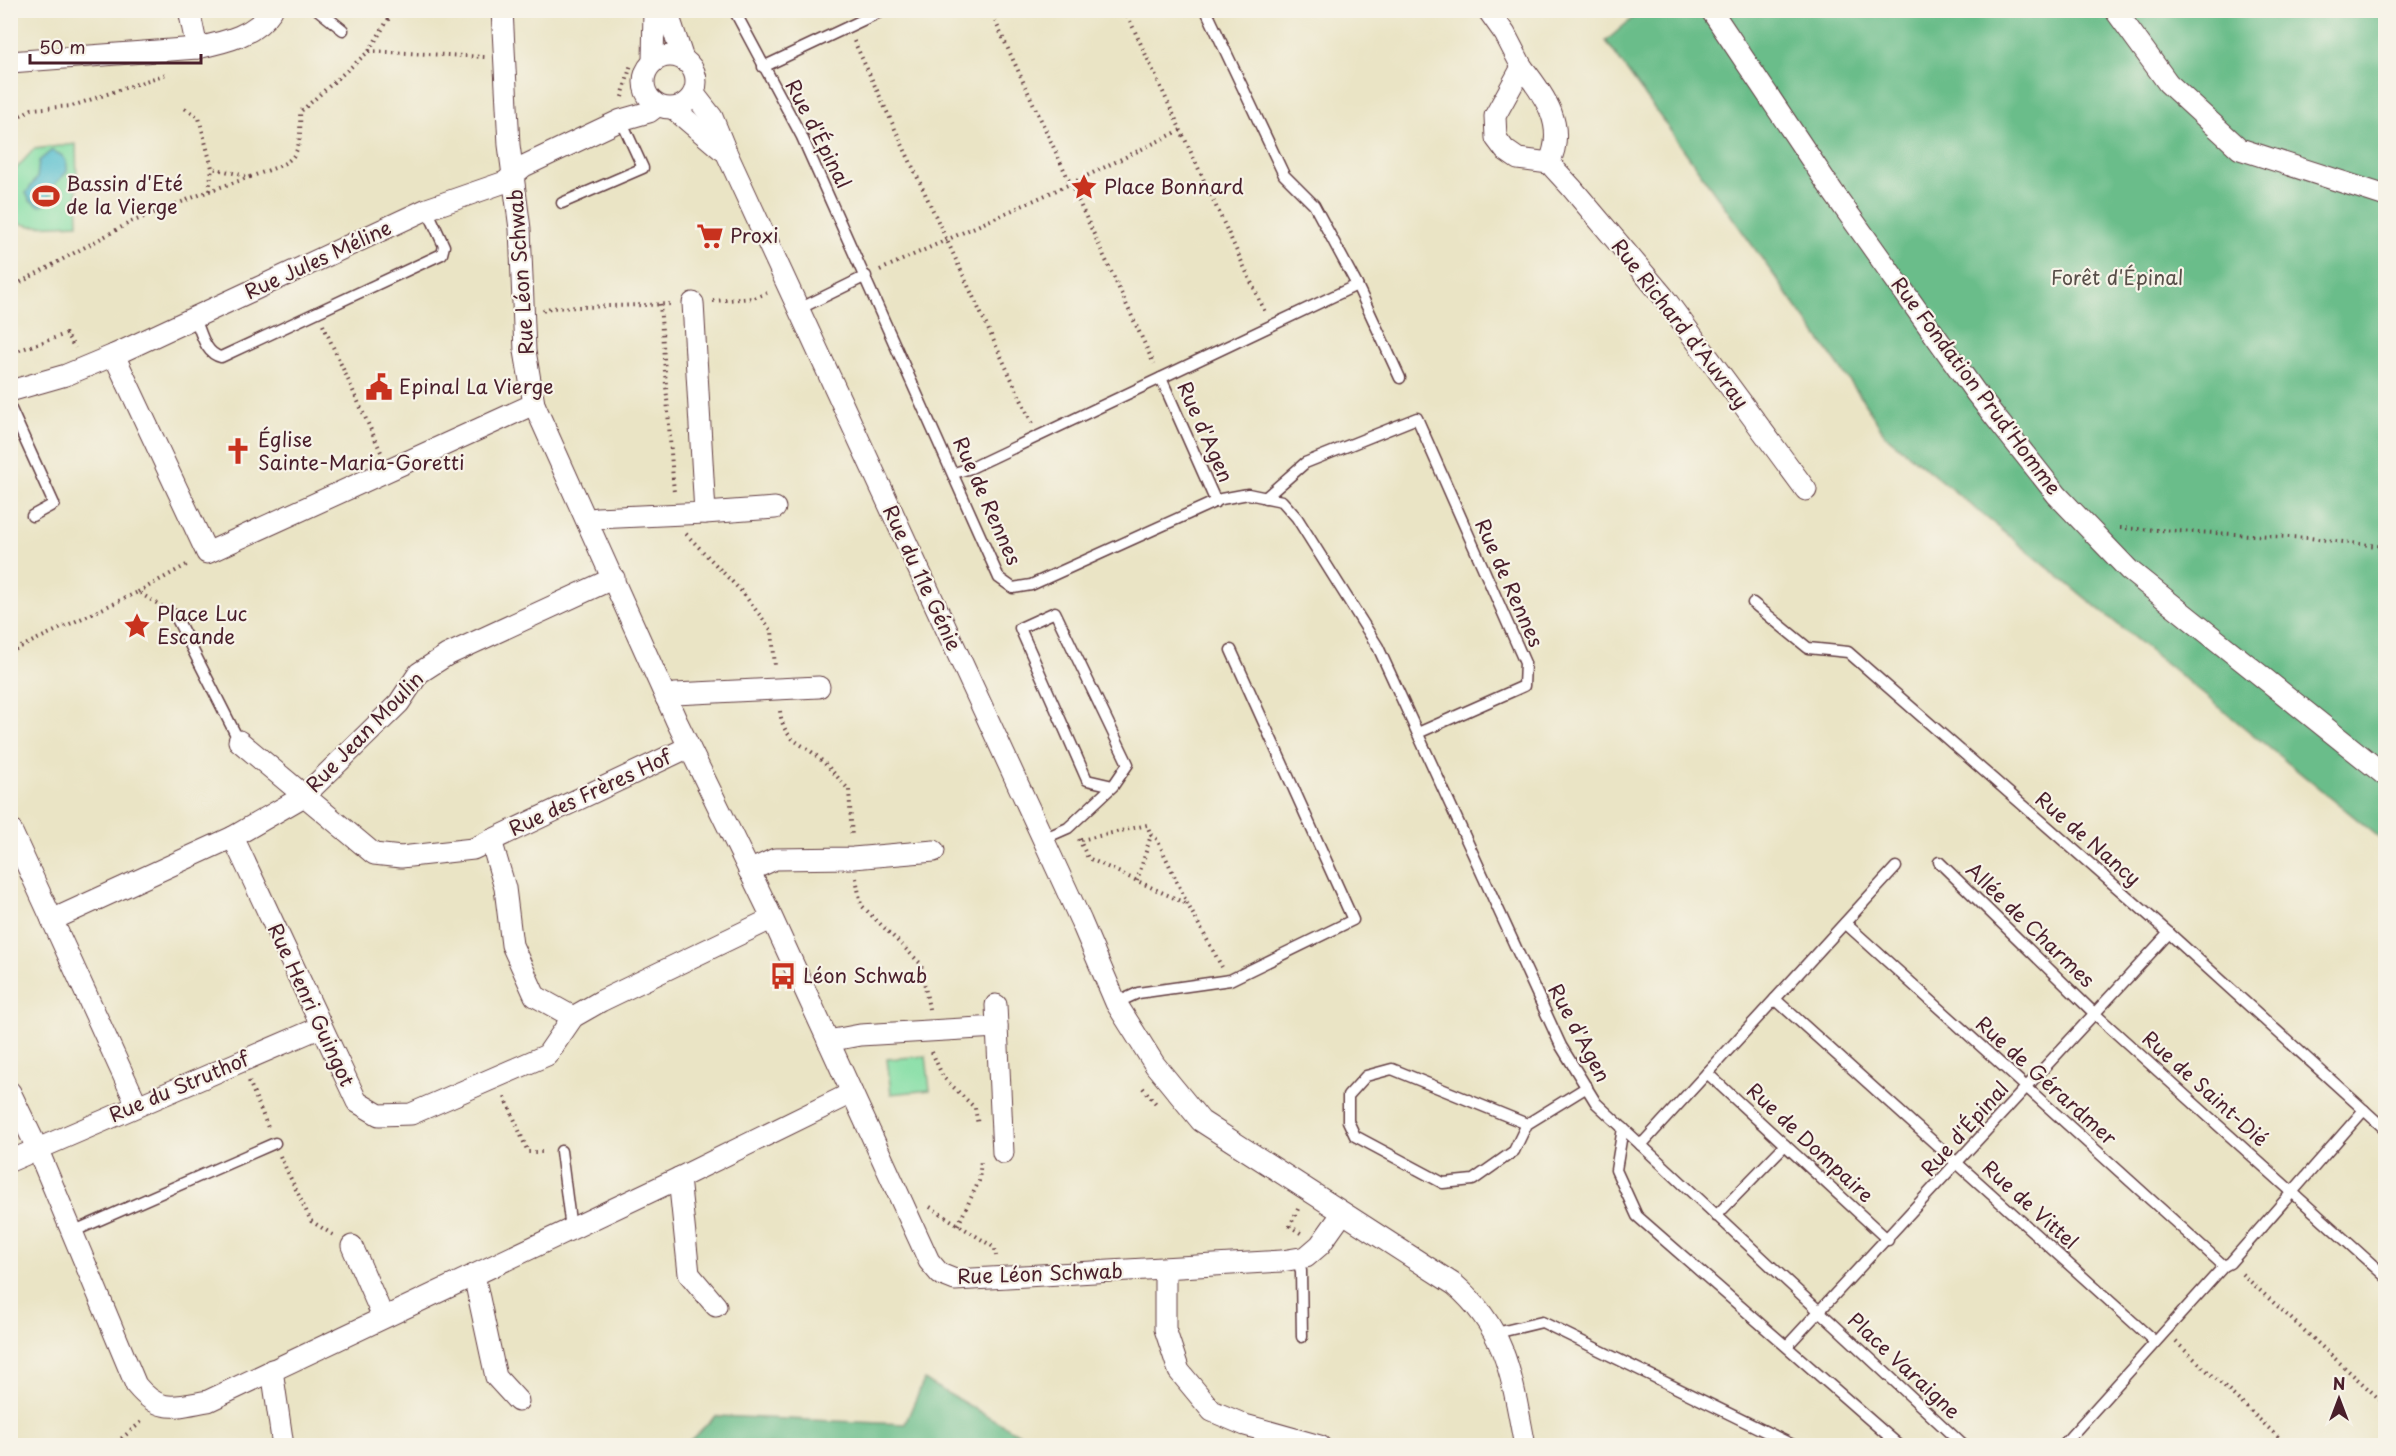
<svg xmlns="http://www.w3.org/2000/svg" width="2396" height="1456" viewBox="0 0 2396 1456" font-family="'Playpen Sans',sans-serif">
<rect width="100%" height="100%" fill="#f7f3e8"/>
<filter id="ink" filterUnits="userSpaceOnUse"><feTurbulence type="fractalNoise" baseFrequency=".0167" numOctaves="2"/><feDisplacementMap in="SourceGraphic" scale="12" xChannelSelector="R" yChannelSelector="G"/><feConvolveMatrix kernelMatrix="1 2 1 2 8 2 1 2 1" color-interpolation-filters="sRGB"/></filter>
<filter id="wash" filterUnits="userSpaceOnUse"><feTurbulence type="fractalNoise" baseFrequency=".008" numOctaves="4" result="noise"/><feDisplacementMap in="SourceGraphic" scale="24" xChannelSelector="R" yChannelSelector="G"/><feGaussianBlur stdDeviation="1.35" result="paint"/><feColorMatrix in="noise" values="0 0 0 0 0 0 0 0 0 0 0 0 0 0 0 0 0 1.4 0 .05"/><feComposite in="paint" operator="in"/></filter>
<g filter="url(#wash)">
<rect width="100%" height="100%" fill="#eae4c5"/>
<g fill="#83dea4" stroke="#667e68" stroke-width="1.5">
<path d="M 76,144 L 78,224 L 31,226 L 14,222 L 15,170 L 34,149 Z"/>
<path d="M 926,1056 L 930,1090 L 891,1094 L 887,1059 Z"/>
</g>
<g fill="#6abd8a" stroke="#5a6e5a" stroke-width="1.5">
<path d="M 1642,10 L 2385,11 L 2385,842 L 1885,435 L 1861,397 L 1606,41 Z"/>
<path d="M 924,1380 L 1039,1445 L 685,1445 L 716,1416 L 905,1424 Z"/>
</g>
<path fill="#53bece" stroke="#4e6e7c" stroke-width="1.5" d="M 51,151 C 63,154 68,159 67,172 L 55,184 L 46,204 L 40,206 L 30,201 L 26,193 L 37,178 L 39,161 Z"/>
</g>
<g filter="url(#ink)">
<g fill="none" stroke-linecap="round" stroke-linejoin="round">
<defs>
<g id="lane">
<path d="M 318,10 L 343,30"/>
<path d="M 734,10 L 802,137 L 999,578 L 1013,588 L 1031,585 L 1221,499 L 1248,494 L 1282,501 L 1297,518 L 1378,647 L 1561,1046 L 1596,1103 L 1964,1446"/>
<path d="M 763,67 L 884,10"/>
<path d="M 562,203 L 643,168 L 621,120"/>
<path d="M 1357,285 L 1400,378"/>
<path d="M 799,309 L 866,276"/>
<path d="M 195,318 C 201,332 205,354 221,357 L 442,254 L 444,246 L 427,209"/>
<path d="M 1161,378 L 1216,502"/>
<path d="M 10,407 L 54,504 L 32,516"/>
<path d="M 954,473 L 971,468 L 1357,285 L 1314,205 L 1284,175 L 1206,10"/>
<path d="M 1265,498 L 1305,463 L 1417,418 L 1525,663 L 1524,686 L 1418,733"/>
<path d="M 1753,603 L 1808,648 L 1848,652 L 2169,933 L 2386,1130"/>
<path d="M 175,615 L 239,741"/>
<path d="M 1043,839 L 1068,828 L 1113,786 L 1128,764 L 1055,612 L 1020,628 L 1087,780 L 1113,786"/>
<path d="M 1939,862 L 2095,1014 L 2386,1277"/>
<path d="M 1845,923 L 2224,1266"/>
<path d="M 1775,999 L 2155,1342"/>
<path d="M 1116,1003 L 1138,993 L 1230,980 L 1353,920 L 1231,650"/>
<path d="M 1707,1073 L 1888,1240"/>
<path d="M 1527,1124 L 1514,1151 L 1473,1180 L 1443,1183 L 1355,1136 L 1348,1121 L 1348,1096 L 1366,1076 L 1392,1069 L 1527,1124 L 1587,1087"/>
<path d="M 1623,1128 L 1616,1170 L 1637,1216 L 1900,1446"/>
<path d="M 1641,1145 L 1896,867"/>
<path d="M 561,1151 L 571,1229"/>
<path d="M 1716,1216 L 1785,1145"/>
<path d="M 72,1232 L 275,1143"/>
<path d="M 1297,1258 L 1301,1271 L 1302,1337"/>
<path d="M 1496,1333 L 1542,1322 L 1795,1446"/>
<path d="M 1787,1346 L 2169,933"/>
<path d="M 2062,1446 L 2224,1266 L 2230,1263 L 2364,1110"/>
</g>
<g id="street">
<path d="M 189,10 L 197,48"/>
<path d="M 502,10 L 509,145 L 520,229 L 525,351 L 534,404 L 677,722 L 767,907 L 929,1261 L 940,1274 L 955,1280 L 1282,1261 L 1306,1257 L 1320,1245 L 1342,1214"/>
<path d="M 664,10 L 671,23 L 683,59"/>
<path d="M 1488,10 L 1505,34 L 1522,67 L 1495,116 L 1496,138 L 1505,150 L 1518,159 L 1549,163 L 1571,187 L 1663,296 L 1806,490"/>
<path d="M 1711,10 L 1833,192 L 1976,393 L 2057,495 L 2129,570 L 2386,776"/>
<path d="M 2115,10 L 2168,83 L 2240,149 L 2386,196"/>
<circle cx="670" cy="82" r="26"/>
<path d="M 10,62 L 197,48 C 225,42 255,36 272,10"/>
<path d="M 653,62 L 654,10"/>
<path d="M 1522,67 C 1545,96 1567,126 1549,163"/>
<path d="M 694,94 L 712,117 L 727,154 L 1081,921 L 1116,1003 L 1155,1065 L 1201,1121 L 1455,1285 C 1508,1331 1512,1380 1525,1446"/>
<path d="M 674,109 L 721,149"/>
<path d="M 114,355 L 207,553 L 534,404"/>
<path d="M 10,391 L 66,375 L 114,355 L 427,209 L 505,182 L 524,166 L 621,120 L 649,112 L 657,106"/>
<path d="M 705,513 L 775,508"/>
<path d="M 588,521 L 597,518 L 705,513 L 693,303"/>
<path d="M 666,698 L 675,694 L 819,687"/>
<path d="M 239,741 L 374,854 L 401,857 L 473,849 L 689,747"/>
<path d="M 10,828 L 137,1105"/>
<path d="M 233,837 L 357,1102 L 379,1115 L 411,1114 L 547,1055 L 573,1017 L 601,1001 L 771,919"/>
<path d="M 491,840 L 505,888 L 512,945 L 535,996 L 573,1017"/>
<path d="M 749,871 L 775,859 L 853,858 L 934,851"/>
<path d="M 52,920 L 233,837 L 304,796 L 399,703 L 419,673 L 447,655 L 614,578"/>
<path d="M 996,1005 L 1003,1153"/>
<path d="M 828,1041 L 860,1035 L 997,1027"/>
<path d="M 10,1092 L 37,1148 L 136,1385 C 160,1414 174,1407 208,1401 L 679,1178 L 852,1093"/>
<path d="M 10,1161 L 321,1027"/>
<path d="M 679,1178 L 689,1274 L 716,1306"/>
<path d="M 352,1246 L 383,1317"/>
<path d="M 1165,1270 L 1165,1329 L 1179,1371 L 1212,1411 L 1245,1425 L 1320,1446"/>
<path d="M 474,1275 L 496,1377 L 518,1401"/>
<path d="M 272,1370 L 283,1446"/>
</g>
</defs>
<use href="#lane" stroke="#623d42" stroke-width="13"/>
<use href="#street" stroke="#623d42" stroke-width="23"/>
<g stroke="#623d42" stroke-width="4" stroke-dasharray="1.5 4.5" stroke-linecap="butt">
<path d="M 990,10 L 1154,364"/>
<path d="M 1125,10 L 1265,312"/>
<path d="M 854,41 L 1032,423"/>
<path d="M 369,51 L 485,57"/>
<path d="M 622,97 L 631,64"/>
<path d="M 10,121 L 32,109 L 72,106 L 166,74"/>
<path d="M 250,177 C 293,161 302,163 300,112 L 369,51 L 394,10"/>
<path d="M 209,191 L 250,177 L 212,168"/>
<path d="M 880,270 L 1070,184 L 1181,130"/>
<path d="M 10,288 L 129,223 L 209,191 L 212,168 L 199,118 L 183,107"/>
<path d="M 713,301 L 753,298 L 767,293"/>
<path d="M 660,304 L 674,493"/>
<path d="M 543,311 L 550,308 L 673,304"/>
<path d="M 323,325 L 381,452"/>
<path d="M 10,347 L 14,352 L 66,334 L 75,348"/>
<path d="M 2120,528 L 2309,538 L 2386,547"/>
<path d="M 686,534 L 742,592 L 772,631 L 775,667"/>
<path d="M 138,592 L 190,563"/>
<path d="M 10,652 L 138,592 L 163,607"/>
<path d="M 780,711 C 784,743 800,740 820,759 C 830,768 840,780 849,790 L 852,838"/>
<path d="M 1079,839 L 1088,858 L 1187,904"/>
<path d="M 1081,840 L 1147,825 L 1151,835 L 1157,839 L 1188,905 L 1222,967"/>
<path d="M 856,878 L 861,905 L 921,964 L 929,1009"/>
<path d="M 1137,881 L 1151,835"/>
<path d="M 932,1052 L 943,1077 L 975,1108 L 978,1125"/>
<path d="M 249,1081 L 269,1130"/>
<path d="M 1143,1088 L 1157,1105"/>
<path d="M 505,1097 L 528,1152 L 545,1152"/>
<path d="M 280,1156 L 311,1221 L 335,1236"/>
<path d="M 930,1207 L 995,1248 L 996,1256"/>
<path d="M 1298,1209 L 1290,1226 L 1302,1234"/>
<path d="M 958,1225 L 979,1181 L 981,1159"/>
<path d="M 2242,1274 L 2386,1405"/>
<path d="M 2176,1342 L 2288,1446"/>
<path d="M 112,1446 L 144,1420"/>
</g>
<use href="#lane" stroke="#fff" stroke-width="10"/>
<use href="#street" stroke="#fff" stroke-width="21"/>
</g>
</g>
<defs>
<symbol id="sight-bare" viewBox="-9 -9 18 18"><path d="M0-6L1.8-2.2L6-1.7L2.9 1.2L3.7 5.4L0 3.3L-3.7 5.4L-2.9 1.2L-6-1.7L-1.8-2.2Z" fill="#c8321e" stroke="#f7f3e8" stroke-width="2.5" paint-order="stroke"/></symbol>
<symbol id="stadium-bare" viewBox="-9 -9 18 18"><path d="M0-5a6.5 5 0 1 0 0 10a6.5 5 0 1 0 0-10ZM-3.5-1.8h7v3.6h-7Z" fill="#c8321e" stroke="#f7f3e8" stroke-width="2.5" paint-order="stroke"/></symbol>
<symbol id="supermarket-bare" viewBox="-9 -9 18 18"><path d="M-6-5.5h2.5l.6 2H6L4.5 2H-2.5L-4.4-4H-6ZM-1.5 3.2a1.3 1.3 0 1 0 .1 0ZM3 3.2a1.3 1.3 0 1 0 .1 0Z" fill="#c8321e" stroke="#f7f3e8" stroke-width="2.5" paint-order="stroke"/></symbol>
<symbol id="civic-bare" viewBox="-9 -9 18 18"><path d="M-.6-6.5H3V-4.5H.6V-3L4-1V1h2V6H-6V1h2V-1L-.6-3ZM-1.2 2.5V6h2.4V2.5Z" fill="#c8321e" stroke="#f7f3e8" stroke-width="2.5" paint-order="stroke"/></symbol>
<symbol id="church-bare" viewBox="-9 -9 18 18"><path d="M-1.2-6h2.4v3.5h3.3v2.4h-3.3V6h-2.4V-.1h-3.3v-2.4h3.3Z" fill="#c8321e" stroke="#f7f3e8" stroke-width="2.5" paint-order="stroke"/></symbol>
<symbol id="bus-bare" viewBox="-9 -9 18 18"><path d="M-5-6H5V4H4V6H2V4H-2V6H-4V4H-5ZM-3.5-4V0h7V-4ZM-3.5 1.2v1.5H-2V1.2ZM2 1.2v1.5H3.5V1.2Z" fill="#c8321e" stroke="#f7f3e8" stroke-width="2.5" paint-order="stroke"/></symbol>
</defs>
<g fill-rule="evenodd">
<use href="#sight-bare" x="1065" y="168" width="38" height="38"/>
<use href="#stadium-bare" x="27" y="177" width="38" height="38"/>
<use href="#supermarket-bare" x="691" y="217" width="38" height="38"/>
<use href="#civic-bare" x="360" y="368" width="38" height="38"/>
<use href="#church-bare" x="219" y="432" width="38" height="38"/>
<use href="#sight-bare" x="118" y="607" width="38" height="38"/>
<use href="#bus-bare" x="764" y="957" width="38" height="38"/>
</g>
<g text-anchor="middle" stroke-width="4.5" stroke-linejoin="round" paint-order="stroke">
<g font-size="20" fill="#4a1f2b" stroke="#f7f3e8">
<text transform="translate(818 134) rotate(63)" y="7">Rue d'Épinal</text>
<text transform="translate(318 260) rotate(-25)" y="7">Rue Jules Méline</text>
<text transform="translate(521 272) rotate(-94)" y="7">Rue Léon Schwab</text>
<text transform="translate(1680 324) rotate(52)" y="7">Rue Richard d'Auvray</text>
<text transform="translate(1976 386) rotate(53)" y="7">Rue Fondation Prud'Homme</text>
<text transform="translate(1205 432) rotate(66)" y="7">Rue d'Agen</text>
<text transform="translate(987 501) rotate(66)" y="7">Rue de Rennes</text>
<text transform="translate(922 578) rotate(65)" y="7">Rue du 11e Génie</text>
<text transform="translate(1509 583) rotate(66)" y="7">Rue de Rennes</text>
<text transform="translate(365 732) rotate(-46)" y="7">Rue Jean Moulin</text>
<text transform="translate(590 793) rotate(-25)" y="7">Rue des Frères Hof</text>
<text transform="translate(2088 839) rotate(41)" y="7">Rue de Nancy</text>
<text transform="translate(2030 925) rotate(44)" y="7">Allée de Charmes</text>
<text transform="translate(311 1005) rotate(65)" y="7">Rue Henri Guingot</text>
<text transform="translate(1579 1033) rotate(62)" y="7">Rue d'Agen</text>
<text transform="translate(2046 1081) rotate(42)" y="7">Rue de Gérardmer</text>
<text transform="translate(179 1087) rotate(-23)" y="7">Rue du Struthof</text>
<text transform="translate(2205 1089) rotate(42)" y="7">Rue de Saint-Dié</text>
<text transform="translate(1965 1129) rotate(-48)" y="7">Rue d'Épinal</text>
<text transform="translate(1810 1143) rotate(43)" y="7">Rue de Dompaire</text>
<text transform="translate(2030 1205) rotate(42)" y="7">Rue de Vittel</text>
<text transform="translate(1040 1274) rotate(-2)" y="7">Rue Léon Schwab</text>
<text transform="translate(1904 1366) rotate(43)" y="7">Place Varaigne</text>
</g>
<g font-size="20" fill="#4a1f2b" stroke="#f7f3e8" text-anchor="start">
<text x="66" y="191">Bassin d'Eté<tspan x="66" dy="23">de la Vierge</tspan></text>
<text x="1104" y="194">Place Bonnard</text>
<text x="730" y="243">Proxi</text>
<text x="399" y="394">Epinal La Vierge</text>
<text x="258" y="447">Église<tspan x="258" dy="23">Sainte-Maria-Goretti</tspan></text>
<text x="157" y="621">Place Luc<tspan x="157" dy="23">Escande</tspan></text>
<text x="803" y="983">Léon Schwab</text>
</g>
<g font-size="20" fill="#584f49" stroke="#f7f3e8">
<text x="2117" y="285">Forêt d'Épinal</text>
</g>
</g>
<rect width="2396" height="1456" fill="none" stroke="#f7f3e8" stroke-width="36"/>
<g transform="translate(2339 1399)" stroke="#f7f3e8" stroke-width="4.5" paint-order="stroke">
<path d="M0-4.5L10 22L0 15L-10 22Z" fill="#4a1f2b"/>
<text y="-9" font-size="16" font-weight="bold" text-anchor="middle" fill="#4a1f2b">N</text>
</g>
<path d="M30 54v9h171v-9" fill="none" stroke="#4a1f2b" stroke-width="3"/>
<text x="39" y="54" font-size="18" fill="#4a1f2b" stroke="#f7f3e8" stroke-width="4.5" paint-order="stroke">50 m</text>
</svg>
